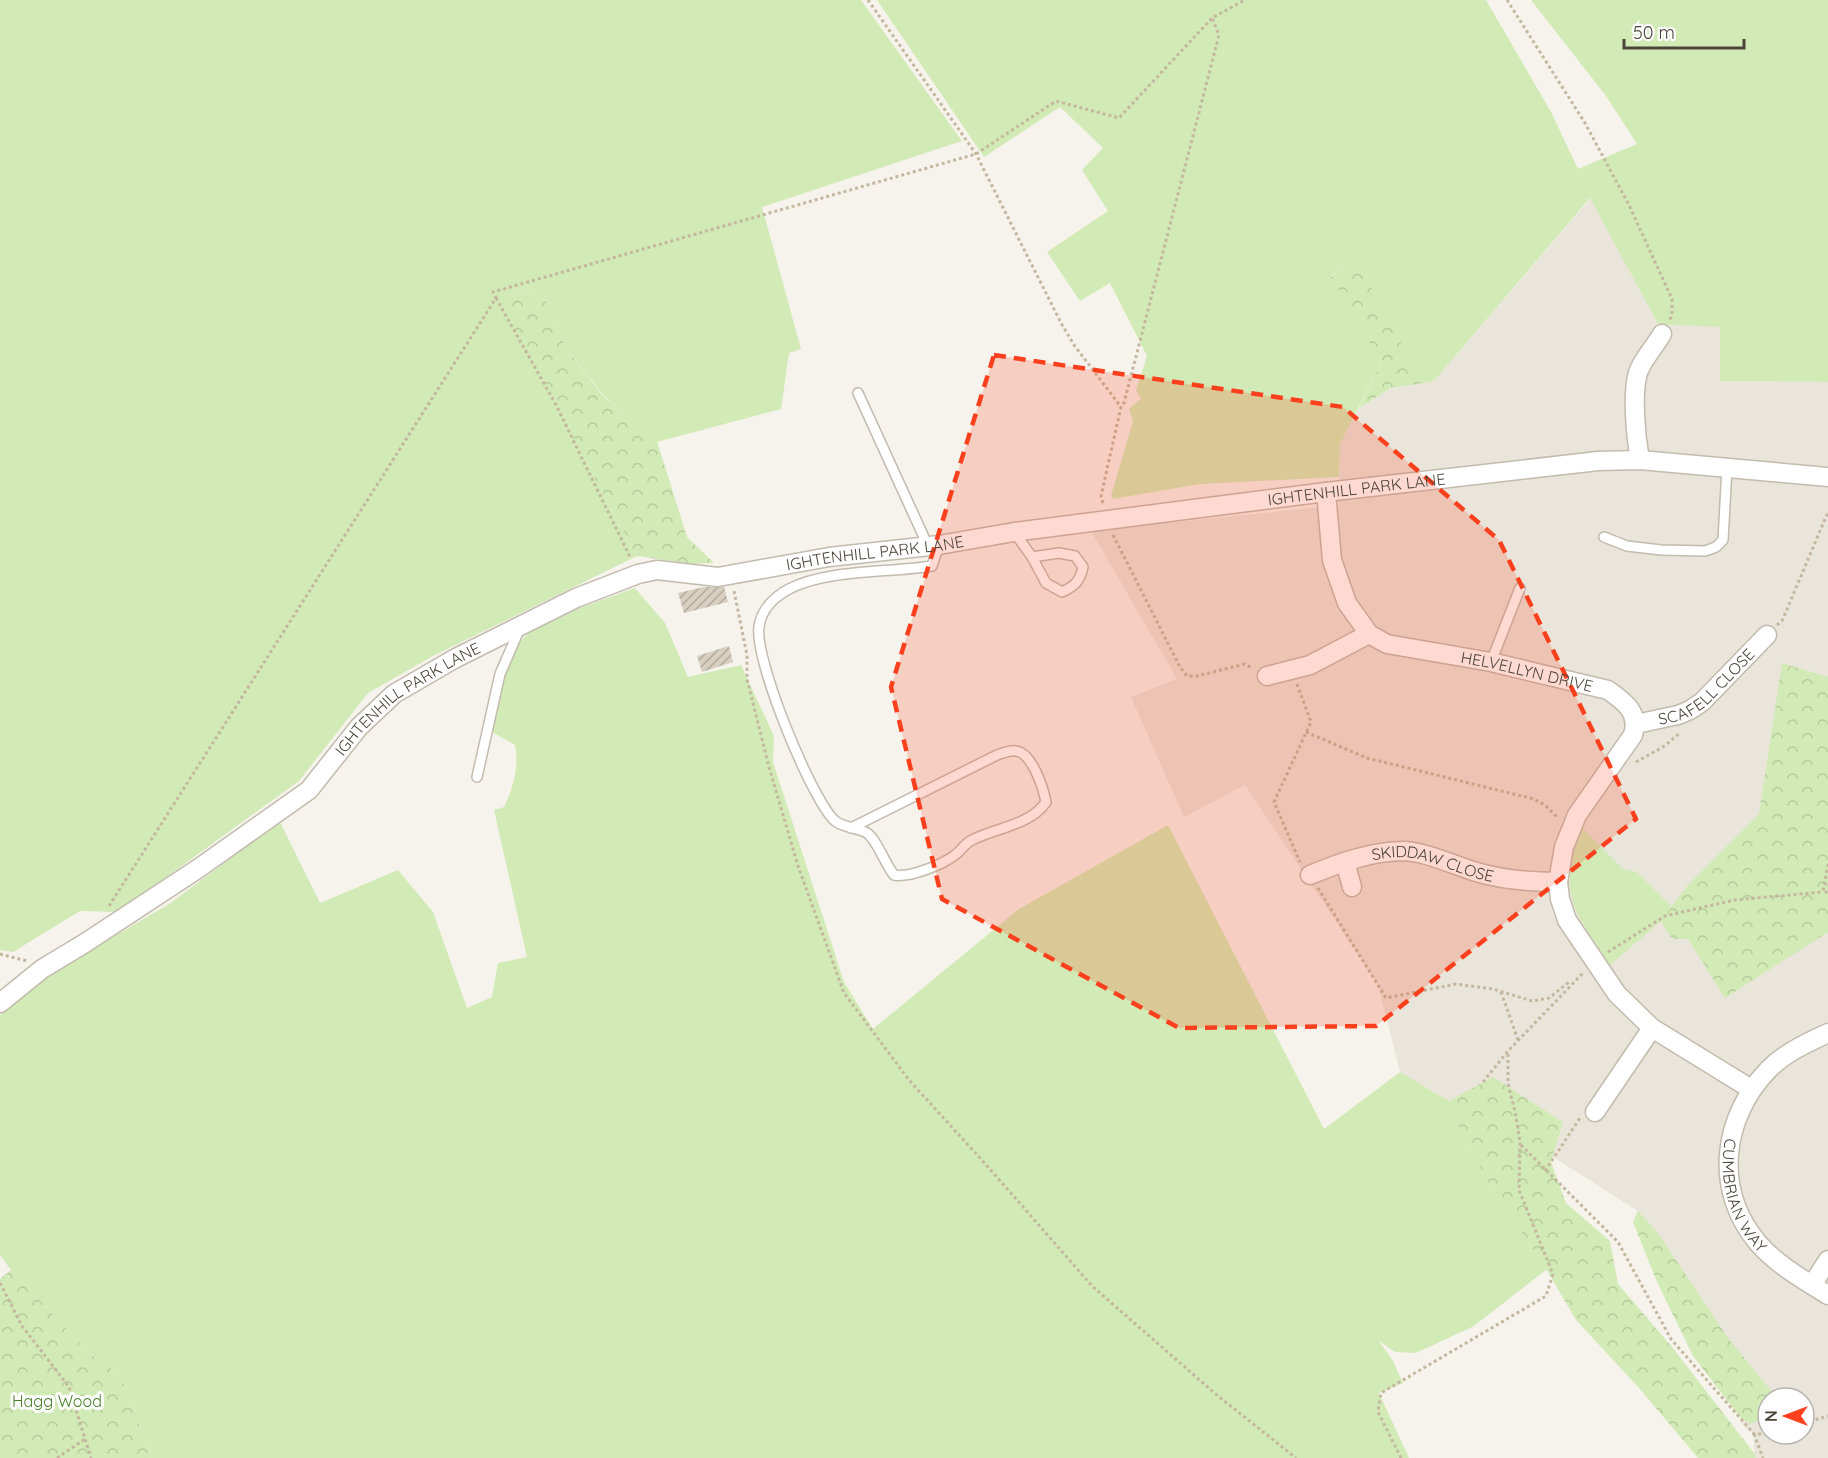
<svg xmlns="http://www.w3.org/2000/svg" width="1828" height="1458" viewBox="0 0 1828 1458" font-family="Quicksand,sans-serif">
<defs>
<pattern id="forest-crowns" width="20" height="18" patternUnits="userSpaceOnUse" patternTransform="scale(1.5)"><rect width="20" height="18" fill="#d2eab5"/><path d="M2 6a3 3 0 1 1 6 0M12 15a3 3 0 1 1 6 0" fill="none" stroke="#b6ca9c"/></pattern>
<pattern id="building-hatch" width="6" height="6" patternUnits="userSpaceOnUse" patternTransform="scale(1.5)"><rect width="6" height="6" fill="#d8cfc1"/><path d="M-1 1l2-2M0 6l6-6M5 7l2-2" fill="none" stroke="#b1aa9e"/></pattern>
</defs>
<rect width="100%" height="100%" fill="#f6f3ec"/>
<path fill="#eae5da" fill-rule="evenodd" d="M 1591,198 L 1658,324 L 1720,326 L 1720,381 L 1828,382 L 1828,1458 L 1756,1458 L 1754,1453 L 1754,1434 L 1744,1427 L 1702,1322 L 1638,1211 L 1542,1150 L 1463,1094 L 1449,1101 L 1400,1072 L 1378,985 L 1245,785 L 1184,817 L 1131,697 L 1177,679 L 1091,531 L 1339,505 L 1340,444 L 1359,408 L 1391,388 L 1434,381 ZM 1768,1398 L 1804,1398 L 1804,1434 L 1768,1434 Z"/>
<g fill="#d2eab5">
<path d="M 0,0 L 861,0 L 962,141 L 762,207 L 801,349 L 789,353 L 781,409 L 657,442 L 655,438 L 604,396 L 566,348 L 543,294 L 497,295 L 637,556 L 433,656 L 368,693 L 299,781 L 118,912 L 80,911 L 13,952 L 0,950 Z"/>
<path d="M 877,0 L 1486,0 L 1551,112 L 1578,169 L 1637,144 L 1606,96 L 1531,0 L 1828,0 L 1828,382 L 1720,381 L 1720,327 L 1658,324 L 1590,198 L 1434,381 L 1424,383 L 1356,261 L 1331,276 L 1381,363 L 1340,444 L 1339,477 L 1200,484 L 1113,499 L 1111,496 L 1133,421 L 1129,409 L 1141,399 L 1136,390 L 1147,356 L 1110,283 L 1080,301 L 1047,252 L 1108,211 L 1082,170 L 1103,148 L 1060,107 L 984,157 Z"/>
<path d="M 635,588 L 665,623 L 688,677 L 741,665 L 774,736 L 773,762 L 844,982 L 873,1029 L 1019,909 L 1168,825 L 1324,1129 L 1400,1072 L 1449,1101 L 1462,1134 L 1492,1189 L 1547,1269 L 1474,1326 L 1416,1353 L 1395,1352 L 1379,1341 L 1393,1361 L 1403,1383 L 1379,1393 L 1409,1458 L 152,1458 L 137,1418 L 132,1395 L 115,1371 L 101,1363 L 85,1348 L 11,1270 L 0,1255 L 0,1015 L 43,978 L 169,904 L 280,822 L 320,903 L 398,870 L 433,912 L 467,1008 L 492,997 L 498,963 L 527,957 L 494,810 L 504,807 C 514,786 519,767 515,745 L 490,731 C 497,704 507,648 530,632 L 580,608 Z"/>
<path d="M 1582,828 L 1623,869 L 1637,872 L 1672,907 L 1661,921 L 1610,965 C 1574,909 1556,895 1582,828 Z"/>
</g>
<g fill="url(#forest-crowns)">
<path d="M 1356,260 L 1424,383 L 1391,388 L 1359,408 L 1381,363 L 1331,277 Z"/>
<path d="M 543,294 L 566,348 L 603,396 L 656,438 L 687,537 L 714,563 L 693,564 L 637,556 L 496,295 Z"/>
<path d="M 1782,663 L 1828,677 L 1828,932 L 1725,998 L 1688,939 L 1672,939 L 1661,921 L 1688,885 L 1759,814 Z"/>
<path d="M 1493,1077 L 1563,1122 L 1551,1162 L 1566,1203 L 1610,1241 L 1618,1284 L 1672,1347 L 1754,1453 L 1756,1458 L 1698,1458 L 1640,1389 L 1576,1320 L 1542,1262 L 1492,1189 L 1462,1134 L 1449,1101 Z"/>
<path d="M 1638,1211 L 1658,1233 L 1728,1338 L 1777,1398 L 1768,1398 L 1768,1417 L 1750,1424 L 1739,1416 L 1693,1356 L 1657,1282 L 1633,1222 Z"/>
<path d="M 11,1270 L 85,1348 L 101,1363 L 115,1371 L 132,1395 L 137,1418 L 152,1458 L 0,1458 L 0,1279 Z"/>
</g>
<g fill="url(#building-hatch)">
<path d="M 704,587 L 724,587 L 728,602 L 684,613 L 678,593 Z"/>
<path d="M 729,646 L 733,662 L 702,672 L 697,656 Z"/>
</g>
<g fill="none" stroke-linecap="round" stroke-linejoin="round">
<defs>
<g id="service">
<path d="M 858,393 L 928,546"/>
<path d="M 1014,532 L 1032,557 L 1046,583 L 1062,592 C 1075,586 1080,581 1083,567 L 1075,556 L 1059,553 L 1032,557"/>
<path d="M 1604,537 L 1627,546 L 1661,550 L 1705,551 L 1716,547 L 1723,540 L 1727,468"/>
<path d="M 1491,662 L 1520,588"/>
<path d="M 477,777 L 500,674 L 520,628"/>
<path d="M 851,828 L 997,755 C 1003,753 1010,750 1016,751 C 1032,753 1043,787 1046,802 C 1031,825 995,828 972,840 C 964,844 961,851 955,855 C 942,865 909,878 894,875 C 885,864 877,840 867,833 C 857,827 842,828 834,820 C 810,796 754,659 759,627 C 761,610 774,597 789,589 C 827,569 889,573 932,566 L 939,545"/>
</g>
<g id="minor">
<path d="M 1640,460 C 1636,438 1631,391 1639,370 C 1644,358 1655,346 1662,334"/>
<path id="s1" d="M 1326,492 L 1332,560 L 1347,603 L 1369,634 L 1387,644 L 1491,662 L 1608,690 C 1625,702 1640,713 1633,735 L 1577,815 L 1564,847 L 1558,882 L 1560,899 L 1567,920 L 1617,994 L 1652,1028 L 1751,1089"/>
<path d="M 1267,676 L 1310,665 L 1369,634"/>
<path id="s2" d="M 1636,724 L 1678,715 L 1690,710 L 1702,702 L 1767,635"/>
<path d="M 1345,862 L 1352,887"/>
<path id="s3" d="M 1310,875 C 1339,863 1372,851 1404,851 C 1428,852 1457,867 1480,873 C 1505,880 1532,882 1558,882"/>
<path id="s4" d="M 0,1003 L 42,969 L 85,943 L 199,868 L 309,790 L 359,727 L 394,694 L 454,659 L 576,598 L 638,574 L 657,570 L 718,577 L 829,557 L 939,545 L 1014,532 L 1326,492 L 1598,461 L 1640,460 L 1828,477"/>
<path id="s5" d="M 1828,1033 C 1807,1043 1786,1052 1769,1069 C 1722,1117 1713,1190 1758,1243 C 1777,1265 1804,1280 1828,1295"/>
<path d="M 1595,1112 L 1652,1028"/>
<path d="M 1812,1285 L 1828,1260"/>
</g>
</defs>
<use href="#service" stroke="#c2bbae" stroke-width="12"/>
<use href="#minor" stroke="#c2bbae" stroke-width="21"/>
<g stroke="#c4b79f" stroke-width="3" stroke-dasharray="3 3" stroke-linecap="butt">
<path d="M 868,0 L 976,154 L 1061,323 L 1074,345 L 1121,407"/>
<path d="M 1507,0 L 1585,123 L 1629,205 L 1672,299 L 1672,313 L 1670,320"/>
<path d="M 496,298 L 556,405 L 631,559"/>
<path d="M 1103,503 L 1101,496 L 1121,407 L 1124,403 L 1219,35 L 1212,18"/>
<path d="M 1113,535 L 1180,667 L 1187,676 L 1197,676 L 1245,664 L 1252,668"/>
<path d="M 734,591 L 747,655 L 747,679 L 769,767 L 798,866 L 844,993 L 909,1080 L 989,1168 L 1092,1286 L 1218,1396 L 1296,1458"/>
<path d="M 1777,625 L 1782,621 L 1828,512"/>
<path d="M 1297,684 L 1311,722 L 1274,802 L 1300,862"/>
<path d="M 1306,732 L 1367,758 L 1534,799 L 1545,805 L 1557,817"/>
<path d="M 1636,762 L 1663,747 L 1680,733"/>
<path d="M 1828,864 L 1823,892 L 1828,892"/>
<path d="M 1318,888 L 1386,998 L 1456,984 L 1493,989 L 1532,1001 L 1549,998 L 1569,982"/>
<path d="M 109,906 L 496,298 L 493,292 L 976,154 L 1056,101 L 1119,118 L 1212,18 L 1245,0"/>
<path d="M 1608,952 L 1665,916 L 1734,900 L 1823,892"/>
<path d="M 0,954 L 27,961"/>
<path d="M 1501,992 L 1518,1040"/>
<path d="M 1483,1082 L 1508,1051 L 1583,973"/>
<path d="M 1521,1145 L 1618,1242 L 1671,1339 L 1754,1434 L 1768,1434"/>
<path d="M 1545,1171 L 1580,1118"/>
<path d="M 0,1283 L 22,1326 L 69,1387 L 91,1458"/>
<path d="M 1804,1423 L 1828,1416"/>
<path d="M 1754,1434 L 1763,1458"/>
<path d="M 57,1458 L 85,1439"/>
<path d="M 1401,1458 L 1378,1412 L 1381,1393 L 1546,1296 L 1553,1274 L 1519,1190 L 1520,1142 L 1515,1111 L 1508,1084 L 1508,1051"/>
</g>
<use href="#service" stroke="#fff" stroke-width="9"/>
<use href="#minor" stroke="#fff" stroke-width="18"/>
</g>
<path fill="#fc3f1d" fill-opacity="0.2" stroke="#fc3f1d" stroke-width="4.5" stroke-dasharray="12 8" stroke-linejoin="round" d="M 994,355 L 1343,407 L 1499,540 L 1636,819 L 1376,1026 L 1179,1028 L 942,899 L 891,687 Z"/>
<g text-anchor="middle" stroke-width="6" stroke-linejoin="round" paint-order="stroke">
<g font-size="16" fill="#4b4439" stroke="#fff">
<text dy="6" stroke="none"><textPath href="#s4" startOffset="1502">IGHTENHILL PARK LANE</textPath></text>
<text dy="6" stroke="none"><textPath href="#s4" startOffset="1016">IGHTENHILL PARK LANE</textPath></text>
<text dy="6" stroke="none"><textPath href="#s1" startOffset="315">HELVELLYN DRIVE</textPath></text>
<text dy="6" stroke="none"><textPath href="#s2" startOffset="82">SCAFELL CLOSE</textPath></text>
<text dy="6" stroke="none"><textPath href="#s4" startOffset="512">IGHTENHILL PARK LANE</textPath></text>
<text dy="6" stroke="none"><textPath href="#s3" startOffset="128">SKIDDAW CLOSE</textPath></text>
<text dy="6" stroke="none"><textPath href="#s5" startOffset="210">CUMBRIAN WAY</textPath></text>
</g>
<g font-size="16" fill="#4a7f2a" stroke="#fff">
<text x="57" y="1407">Hagg Wood</text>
</g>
</g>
<g transform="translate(1786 1416) rotate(270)"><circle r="28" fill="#ffffff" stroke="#b7b4b0" stroke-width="1.5"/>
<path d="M0-4.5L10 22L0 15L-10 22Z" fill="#fc3f1d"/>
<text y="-9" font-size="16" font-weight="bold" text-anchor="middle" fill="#4b4439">N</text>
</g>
<path d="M1624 39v9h120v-9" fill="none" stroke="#4b4439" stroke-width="3"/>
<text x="1633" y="39" font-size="18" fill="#4b4439" stroke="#ffffff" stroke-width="4.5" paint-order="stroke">50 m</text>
</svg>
